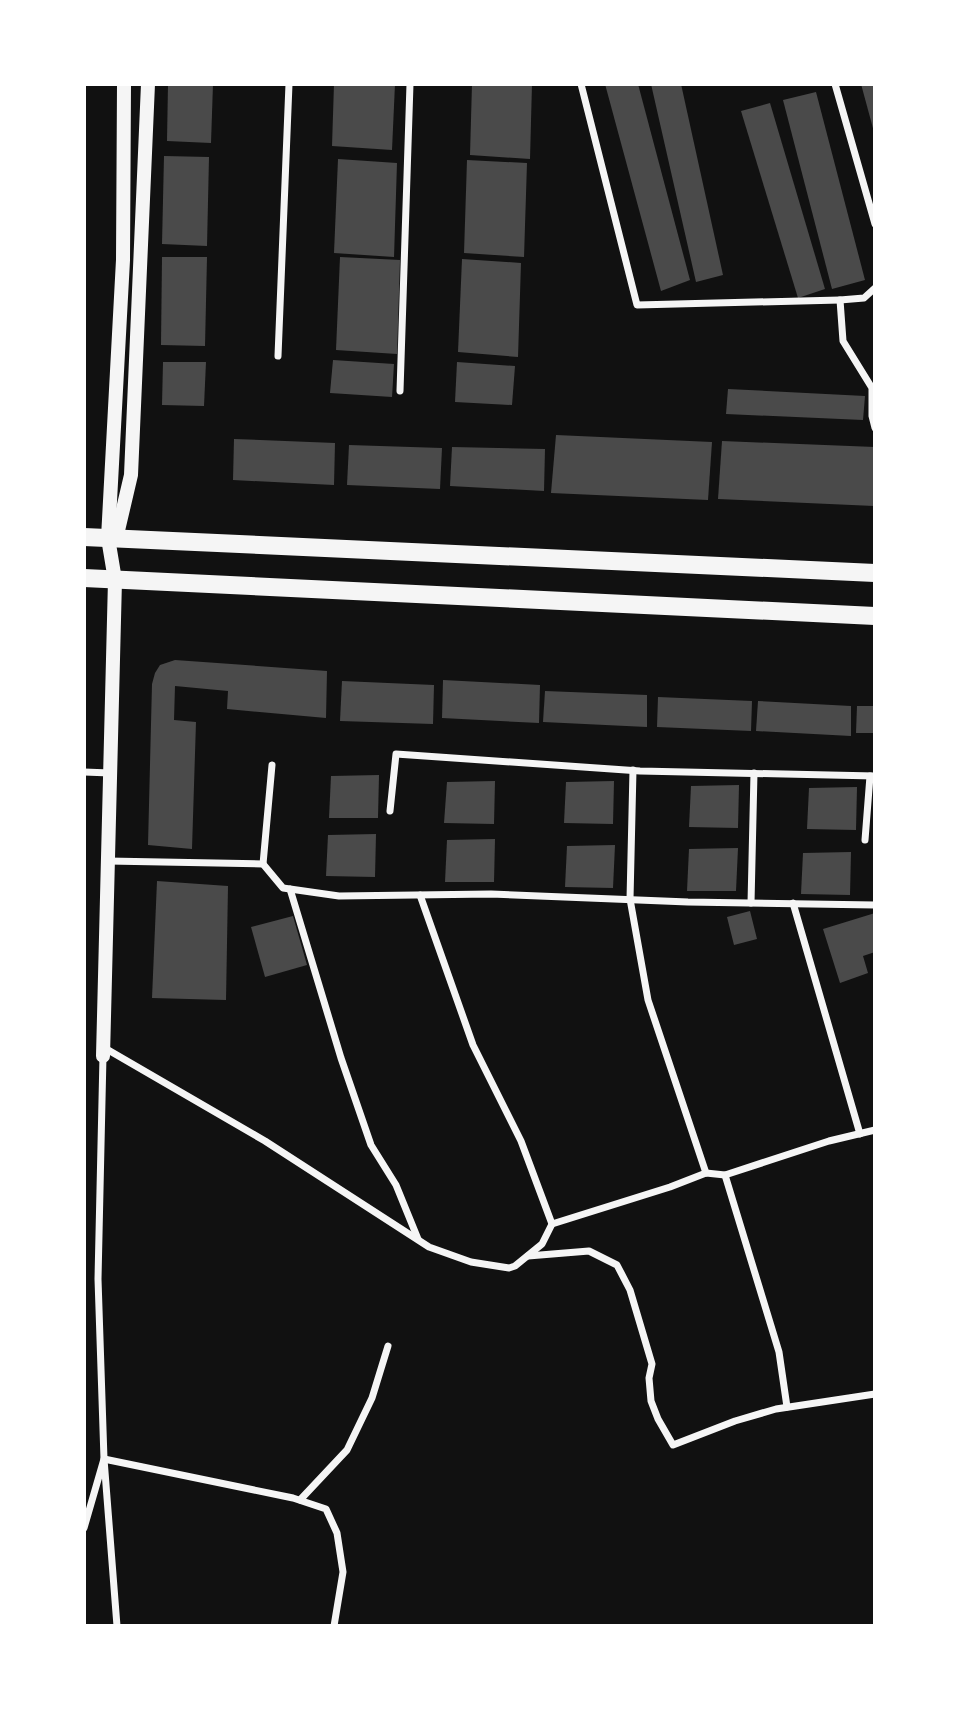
<svg xmlns="http://www.w3.org/2000/svg" width="959" height="1710" viewBox="0 0 959 1710" font-family="'Alegreya Sans',sans-serif">
<rect width="100%" height="100%" fill="#111"/>
<g fill="#4a4a4a">
<path d="M 168,84 L 213,84 L 211,143 L 167,141 Z"/>
<path d="M 334,84 L 395,84 L 392,150 L 332,146 Z"/>
<path d="M 472,84 L 532,84 L 530,159 L 470,155 Z"/>
<path d="M 605,84 L 638,84 L 690,280 L 661,291 Z"/>
<path d="M 651,84 L 681,84 L 723,275 L 696,282 Z"/>
<path d="M 861,84 L 875,84 L 875,132 L 874,132 Z"/>
<path d="M 816,92 L 865,280 L 832,289 L 783,100 Z"/>
<path d="M 770,103 L 825,289 L 798,298 L 741,111 Z"/>
<path d="M 164,156 L 209,157 L 207,246 L 162,244 Z"/>
<path d="M 338,159 L 397,163 L 394,257 L 334,253 Z"/>
<path d="M 467,160 L 527,163 L 524,257 L 464,253 Z"/>
<path d="M 162,257 L 207,257 L 205,346 L 161,345 Z"/>
<path d="M 340,257 L 400,260 L 397,354 L 336,350 Z"/>
<path d="M 462,259 L 521,263 L 518,357 L 458,352 Z"/>
<path d="M 333,360 L 394,364 L 392,397 L 330,393 Z"/>
<path d="M 163,362 L 206,362 L 204,406 L 162,405 Z"/>
<path d="M 457,362 L 515,366 L 512,405 L 455,402 Z"/>
<path d="M 728,389 L 865,396 L 863,420 L 726,414 Z"/>
<path d="M 556,435 L 712,442 L 708,500 L 551,493 Z"/>
<path d="M 234,439 L 335,443 L 334,485 L 233,480 Z"/>
<path d="M 722,441 L 875,447 L 874,506 L 718,499 Z"/>
<path d="M 349,445 L 442,448 L 440,489 L 347,485 Z"/>
<path d="M 452,447 L 545,449 L 544,491 L 450,486 Z"/>
<path d="M 175,660 L 327,671 L 326,718 L 227,709 L 228,691 L 175,686 L 174,720 L 196,722 L 192,849 L 148,845 L 152,684 L 155,673 L 160,665 Z"/>
<path d="M 443,680 L 540,685 L 539,723 L 442,718 Z"/>
<path d="M 342,681 L 434,685 L 433,724 L 340,721 Z"/>
<path d="M 545,691 L 647,695 L 647,727 L 543,722 Z"/>
<path d="M 658,697 L 752,701 L 751,731 L 657,727 Z"/>
<path d="M 758,701 L 851,706 L 851,736 L 756,731 Z"/>
<path d="M 857,706 L 875,706 L 875,733 L 856,733 Z"/>
<path d="M 379,775 L 378,818 L 329,818 L 331,776 Z"/>
<path d="M 495,781 L 494,824 L 444,823 L 447,782 Z"/>
<path d="M 614,781 L 613,824 L 564,823 L 566,782 Z"/>
<path d="M 739,785 L 738,828 L 689,827 L 691,786 Z"/>
<path d="M 857,787 L 856,830 L 807,829 L 809,788 Z"/>
<path d="M 376,834 L 375,877 L 326,876 L 328,835 Z"/>
<path d="M 495,839 L 494,882 L 445,882 L 447,840 Z"/>
<path d="M 615,845 L 613,888 L 565,887 L 567,846 Z"/>
<path d="M 738,848 L 736,891 L 687,891 L 689,849 Z"/>
<path d="M 851,852 L 850,895 L 801,894 L 803,853 Z"/>
<path d="M 157,881 L 228,886 L 226,1000 L 152,998 Z"/>
<path d="M 750,911 L 757,939 L 734,945 L 727,917 Z"/>
<path d="M 875,913 L 875,952 L 863,956 L 868,973 L 840,983 L 823,929 Z"/>
<path d="M 293,916 L 307,965 L 265,977 L 251,927 Z"/>
</g>
<g fill="none" stroke-linecap="round" stroke-linejoin="round">
<g stroke="#f5f5f5" stroke-width="7">
<path d="M 581,84 L 637,305 L 840,300"/>
<path d="M 835,84 L 875,224"/>
<path d="M 875,288 L 864,298 L 840,300 L 843,341 L 872,388 L 872,416 L 875,428"/>
<path d="M 278,356 L 289,84"/>
<path d="M 400,391 L 410,84"/>
<path d="M 633,770 L 630,899 L 648,1000 L 706,1173"/>
<path d="M 84,772 L 110,773"/>
<path d="M 390,811 L 396,754 L 640,771 L 875,776"/>
<path d="M 865,840 L 870,776"/>
<path d="M 108,861 L 263,864 L 283,888 L 339,896 L 491,894 L 688,902 L 875,905"/>
<path d="M 263,864 L 272,765"/>
<path d="M 290,889 L 341,1058 L 371,1145 L 396,1185 L 418,1239"/>
<path d="M 420,895 L 473,1045 L 521,1141 L 552,1224"/>
<path d="M 751,903 L 754,773"/>
<path d="M 793,903 L 860,1134"/>
<path d="M 103,1047 L 265,1141 L 429,1247 L 471,1262 L 509,1268 L 515,1266 L 542,1244 L 552,1224 L 670,1187 L 706,1173 L 725,1175 L 829,1141 L 875,1130"/>
<path d="M 103,1056 L 98,1279 L 104,1459 L 117,1626"/>
<path d="M 725,1175 L 779,1352 L 787,1407"/>
<path d="M 528,1256 L 589,1251 L 617,1265 L 630,1290 L 652,1364 L 649,1378 L 651,1401 L 658,1419 L 673,1445 L 735,1421 L 776,1409 L 875,1394"/>
<path d="M 300,1500 L 347,1450 L 372,1398 L 388,1346"/>
<path d="M 84,1528 L 104,1459 L 293,1498 L 326,1509 L 337,1533 L 343,1572 L 334,1626"/>
</g>
<g stroke="#f5f5f5" stroke-width="14">
<path d="M 116,539 L 131,475 L 148,84"/>
<path d="M 103,1056 L 115,580 L 108,538 L 123,260 L 124,84"/>
</g>
<g stroke="#f5f5f5" stroke-width="18">
<path d="M 84,537 L 875,573"/>
<path d="M 84,578 L 875,616"/>
</g>
</g>
<rect width="959" height="1710" fill="none" stroke="#ffffff" stroke-width="172"/>
</svg>
